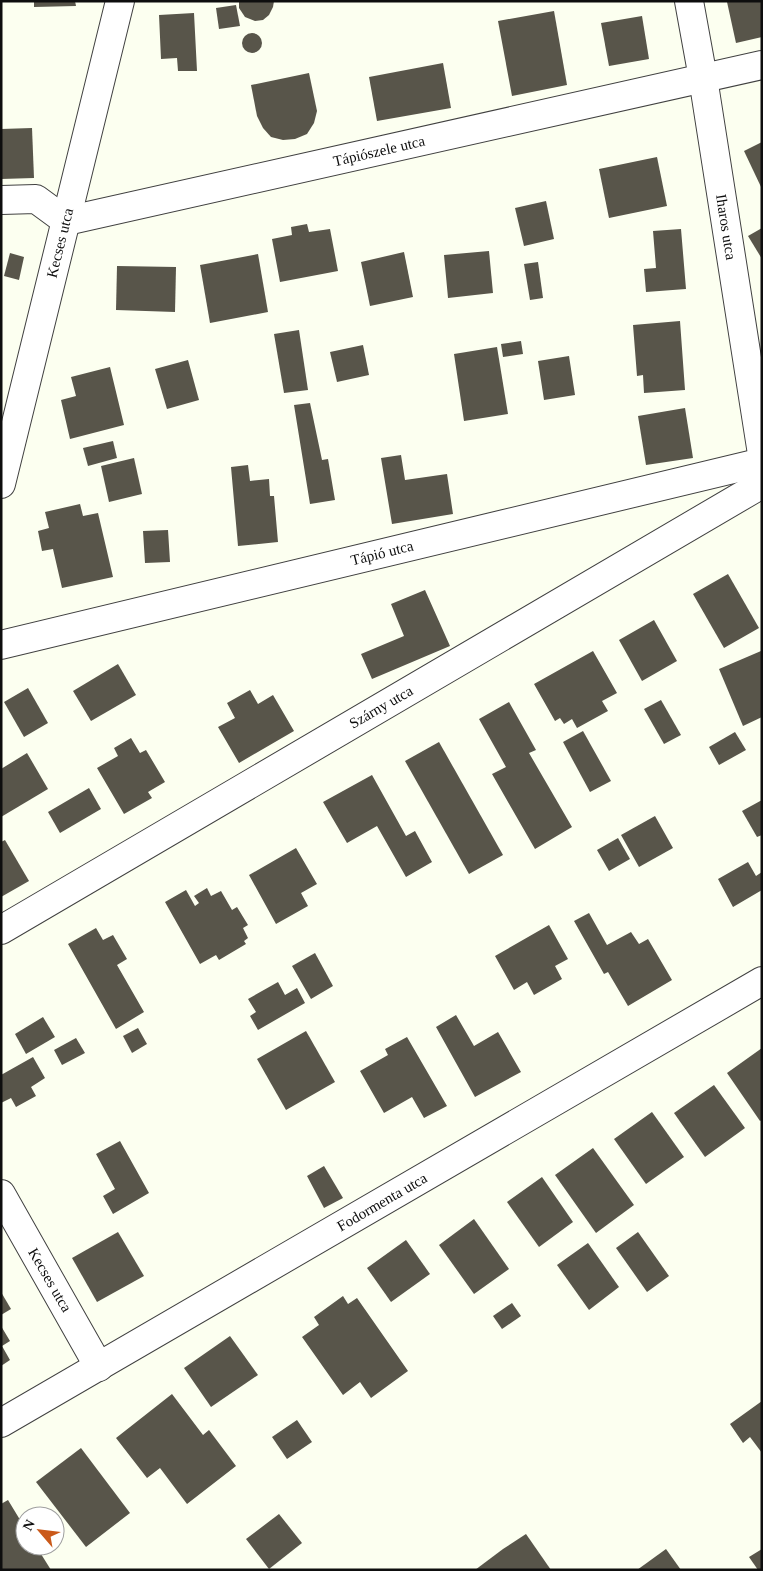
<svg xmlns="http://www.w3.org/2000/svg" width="763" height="1571" viewBox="0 0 763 1571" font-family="'Times New Roman',serif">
<rect width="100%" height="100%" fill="#fcfff0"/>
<g fill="#58554a">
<path d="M 34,1 L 75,1 L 76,6 L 34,7 Z"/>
<path d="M 239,1 L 274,1 L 273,7 L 269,15 L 263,20 L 255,21 L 245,17 L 239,8 Z"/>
<path d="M 731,1 L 762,1 L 762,37 L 736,43 L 727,2 Z"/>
<path d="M 236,5 L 240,26 L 219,29 L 216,8 Z"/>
<path d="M 554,11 L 567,85 L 512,96 L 498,21 Z"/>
<path d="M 194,13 L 197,71 L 178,71 L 177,58 L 161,59 L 159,15 Z"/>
<path d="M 642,16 L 649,59 L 609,66 L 601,23 Z"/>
<circle cx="252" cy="43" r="10"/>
<path d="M 443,63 L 451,108 L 377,121 L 369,77 Z"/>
<path d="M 309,73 L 317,111 L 314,123 L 307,134 L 295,139 L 283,140 L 271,137 L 263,128 L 257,116 L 251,85 Z"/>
<path d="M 32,128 L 34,178 L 1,179 L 1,129 Z"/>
<path d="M 762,142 L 762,189 L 744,151 Z"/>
<path d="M 657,157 L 667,206 L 609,218 L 599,169 Z"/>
<path d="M 546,201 L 554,239 L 524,246 L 515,208 Z"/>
<path d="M 307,224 L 309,232 L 330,229 L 338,271 L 280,282 L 272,239 L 292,235 L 291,227 Z"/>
<path d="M 762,228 L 762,259 L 748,236 Z"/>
<path d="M 681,229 L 686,289 L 646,292 L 644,269 L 656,268 L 653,231 Z"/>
<path d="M 489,251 L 493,293 L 448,298 L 444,255 Z"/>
<path d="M 404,252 L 413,297 L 370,306 L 361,262 Z"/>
<path d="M 10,253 L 24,257 L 19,280 L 4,276 Z"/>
<path d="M 258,254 L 268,312 L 210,323 L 200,265 Z"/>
<path d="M 538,262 L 543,298 L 530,300 L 524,264 Z"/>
<path d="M 117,266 L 176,267 L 175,312 L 116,310 Z"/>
<path d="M 680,321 L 685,390 L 644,393 L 643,375 L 637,376 L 633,325 Z"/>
<path d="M 299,330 L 308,390 L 284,393 L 274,334 Z"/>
<path d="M 521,341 L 523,354 L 503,357 L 501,344 Z"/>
<path d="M 363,345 L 369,375 L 337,382 L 330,352 Z"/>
<path d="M 497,347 L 508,414 L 464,421 L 454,354 Z"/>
<path d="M 569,356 L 575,395 L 544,400 L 538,361 Z"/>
<path d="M 188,360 L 199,400 L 167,409 L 155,369 Z"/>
<path d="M 110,367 L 124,425 L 70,439 L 61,400 L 76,396 L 71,377 Z"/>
<path d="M 310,403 L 322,460 L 328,459 L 335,500 L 310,504 L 294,405 Z"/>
<path d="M 685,408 L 693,458 L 646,465 L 638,416 Z"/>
<path d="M 113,441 L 117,458 L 88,466 L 83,448 Z"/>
<path d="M 401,455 L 405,480 L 447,474 L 453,514 L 392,524 L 381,458 Z"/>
<path d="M 134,458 L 142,494 L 109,502 L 101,466 Z"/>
<path d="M 248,465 L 250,481 L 269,479 L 270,496 L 274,496 L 278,542 L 238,546 L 231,467 Z"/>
<path d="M 80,504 L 83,516 L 98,513 L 113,577 L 62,588 L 53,549 L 42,551 L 38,531 L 49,528 L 45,512 Z"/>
<path d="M 168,530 L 170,562 L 145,563 L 143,531 Z"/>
<path d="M 728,574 L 759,628 L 724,648 L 693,594 Z"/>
<path d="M 425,590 L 450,646 L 372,679 L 361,654 L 404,636 L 391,604 Z"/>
<path d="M 654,620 L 677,661 L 642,681 L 619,640 Z"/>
<path d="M 593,651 L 617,693 L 602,701 L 608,711 L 577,728 L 572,719 L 564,724 L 560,718 L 555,721 L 534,684 Z"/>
<path d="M 761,651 L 762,717 L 743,726 L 719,669 Z"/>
<path d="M 118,664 L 136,695 L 91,721 L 73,691 Z"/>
<path d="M 28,688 L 48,723 L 24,737 L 4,702 Z"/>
<path d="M 250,690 L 258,704 L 273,695 L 294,731 L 239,763 L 218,727 L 235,718 L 227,703 Z"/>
<path d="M 661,700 L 681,735 L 664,744 L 644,709 Z"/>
<path d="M 509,702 L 536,750 L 529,753 L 572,827 L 535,849 L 492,774 L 506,767 L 479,719 Z"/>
<path d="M 583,731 L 611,781 L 590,792 L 563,742 Z"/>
<path d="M 735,732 L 746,750 L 719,765 L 709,747 Z"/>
<path d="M 131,738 L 140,753 L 146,750 L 165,782 L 148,792 L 152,798 L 124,814 L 97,768 L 118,756 L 114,748 Z"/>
<path d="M 439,742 L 503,855 L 469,874 L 405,761 Z"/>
<path d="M 27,753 L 48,789 L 1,817 L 1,769 Z"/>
<path d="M 372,775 L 406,836 L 415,831 L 432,862 L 406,877 L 377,826 L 347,843 L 323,802 Z"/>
<path d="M 89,788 L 101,809 L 60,833 L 48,812 Z"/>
<path d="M 762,800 L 762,835 L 757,837 L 742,811 Z"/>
<path d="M 655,816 L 673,848 L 639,867 L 621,835 Z"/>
<path d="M 618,838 L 630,859 L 609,871 L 597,850 Z"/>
<path d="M 5,840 L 29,881 L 1,897 L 1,842 Z"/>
<path d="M 296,848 L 317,884 L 301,893 L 308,906 L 276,924 L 249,875 Z"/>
<path d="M 748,862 L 756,876 L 762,872 L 762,890 L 733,907 L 718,879 Z"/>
<path d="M 207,888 L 211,896 L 221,891 L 232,910 L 237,907 L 248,925 L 243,928 L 248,938 L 244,941 L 246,944 L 219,960 L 216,955 L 200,964 L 165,902 L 186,890 L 195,906 L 199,903 L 194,896 Z"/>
<path d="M 589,913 L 607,945 L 631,932 L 639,944 L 648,939 L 672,980 L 628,1006 L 608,972 L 604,974 L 574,921 Z"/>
<path d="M 549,925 L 568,959 L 555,966 L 562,979 L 534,995 L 527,982 L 514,990 L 495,956 Z"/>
<path d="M 96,928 L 103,940 L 113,935 L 127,959 L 117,965 L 144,1012 L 116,1029 L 68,944 Z"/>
<path d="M 315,953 L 333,986 L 311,999 L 292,966 Z"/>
<path d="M 278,982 L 285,995 L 297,988 L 305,1003 L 258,1030 L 250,1016 L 256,1012 L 248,999 Z"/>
<path d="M 456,1015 L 474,1046 L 498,1032 L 521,1072 L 475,1097 L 436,1027 Z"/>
<path d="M 43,1017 L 55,1037 L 26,1054 L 15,1034 Z"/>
<path d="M 138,1028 L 147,1044 L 132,1053 L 123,1036 Z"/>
<path d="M 306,1031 L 335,1082 L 286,1110 L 257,1059 Z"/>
<path d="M 407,1037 L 447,1106 L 424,1118 L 412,1097 L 384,1113 L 360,1071 L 388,1055 L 385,1049 Z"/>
<path d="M 76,1038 L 85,1053 L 62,1065 L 54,1050 Z"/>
<path d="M 762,1048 L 762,1120 L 760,1121 L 727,1073 Z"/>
<path d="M 33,1057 L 45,1078 L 31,1087 L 36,1096 L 16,1107 L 11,1098 L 1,1103 L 1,1075 Z"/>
<path d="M 714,1085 L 745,1128 L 705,1157 L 674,1113 Z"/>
<path d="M 652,1112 L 684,1157 L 646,1184 L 614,1139 Z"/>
<path d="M 120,1141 L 149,1193 L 113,1214 L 103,1196 L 115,1189 L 96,1154 Z"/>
<path d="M 593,1148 L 634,1205 L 596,1233 L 555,1175 Z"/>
<path d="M 324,1166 L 343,1198 L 324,1208 L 307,1176 Z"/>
<path d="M 542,1177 L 573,1222 L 539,1247 L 507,1202 Z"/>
<path d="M 474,1219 L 509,1269 L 474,1294 L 439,1245 Z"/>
<path d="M 118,1232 L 144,1276 L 97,1302 L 72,1258 Z"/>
<path d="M 638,1232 L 669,1276 L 647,1292 L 616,1248 Z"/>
<path d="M 406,1240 L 430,1274 L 391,1302 L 367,1268 Z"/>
<path d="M 588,1243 L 619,1287 L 589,1310 L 557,1265 Z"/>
<path d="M 1,1292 L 11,1309 L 1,1315 Z"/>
<path d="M 343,1296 L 348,1304 L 357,1298 L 408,1371 L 371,1398 L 360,1382 L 343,1395 L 302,1337 L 319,1325 L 314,1317 Z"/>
<path d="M 512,1303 L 521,1316 L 502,1329 L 493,1316 Z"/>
<path d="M 1,1326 L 10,1341 L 2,1346 L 10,1360 L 1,1366 Z"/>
<path d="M 230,1336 L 258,1375 L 211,1407 L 184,1368 Z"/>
<path d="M 172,1394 L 203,1435 L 209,1430 L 236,1466 L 187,1504 L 160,1468 L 147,1478 L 116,1438 Z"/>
<path d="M 762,1401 L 762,1453 L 750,1437 L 743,1443 L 730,1424 Z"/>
<path d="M 297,1420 L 312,1442 L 287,1459 L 272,1437 Z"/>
<path d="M 81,1448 L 130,1513 L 86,1547 L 36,1482 Z"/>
<path d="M 8,1500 L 25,1528 L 25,1546 L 36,1546 L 51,1570 L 1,1570 L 1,1504 Z"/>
<path d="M 279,1514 L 302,1543 L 269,1569 L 246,1539 Z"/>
<path d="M 526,1534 L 551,1570 L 475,1570 L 503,1549 Z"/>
<path d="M 666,1549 L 681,1570 L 637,1570 Z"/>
<path d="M 762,1549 L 762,1570 L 758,1570 L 749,1557 Z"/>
</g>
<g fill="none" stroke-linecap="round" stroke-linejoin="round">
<defs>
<g id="minor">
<path d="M 689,1 L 703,78 L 762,454"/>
<path d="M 1,200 L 36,199 L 66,221 L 762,65"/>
<path d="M 1,484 L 120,1"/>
<path d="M 1,645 L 762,462"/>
<path d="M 1,930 L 762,484"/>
<path d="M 1,1194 L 99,1367"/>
<path d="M 1,1423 L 762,981"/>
</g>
</defs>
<use href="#minor" stroke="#414141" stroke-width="30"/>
<use href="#minor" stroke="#fff" stroke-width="28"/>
</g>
<g text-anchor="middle" stroke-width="5" stroke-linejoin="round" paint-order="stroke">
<g font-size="15" fill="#0e0e0e" stroke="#fff">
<text transform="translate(379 151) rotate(-13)" y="5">Tápiószele utca</text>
<text transform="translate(726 227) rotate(81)" y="5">Iharos utca</text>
<text transform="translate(60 243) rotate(-76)" y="5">Kecses utca</text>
<text transform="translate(382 553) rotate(-14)" y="5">Tápió utca</text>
<text transform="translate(381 707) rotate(-30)" y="5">Szárny utca</text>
<text transform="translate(382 1202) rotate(-30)" y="5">Fodormenta utca</text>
<text transform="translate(50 1280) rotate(60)" y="5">Kecses utca</text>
</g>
</g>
<rect width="763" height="1571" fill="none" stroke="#0e0e0e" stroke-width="5"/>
<g transform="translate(40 1531) rotate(298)"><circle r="24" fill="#ffffff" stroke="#9f9f9f"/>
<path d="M0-4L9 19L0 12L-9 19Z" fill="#ca591a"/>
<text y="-8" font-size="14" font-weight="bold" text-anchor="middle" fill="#0e0e0e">N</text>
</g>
</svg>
